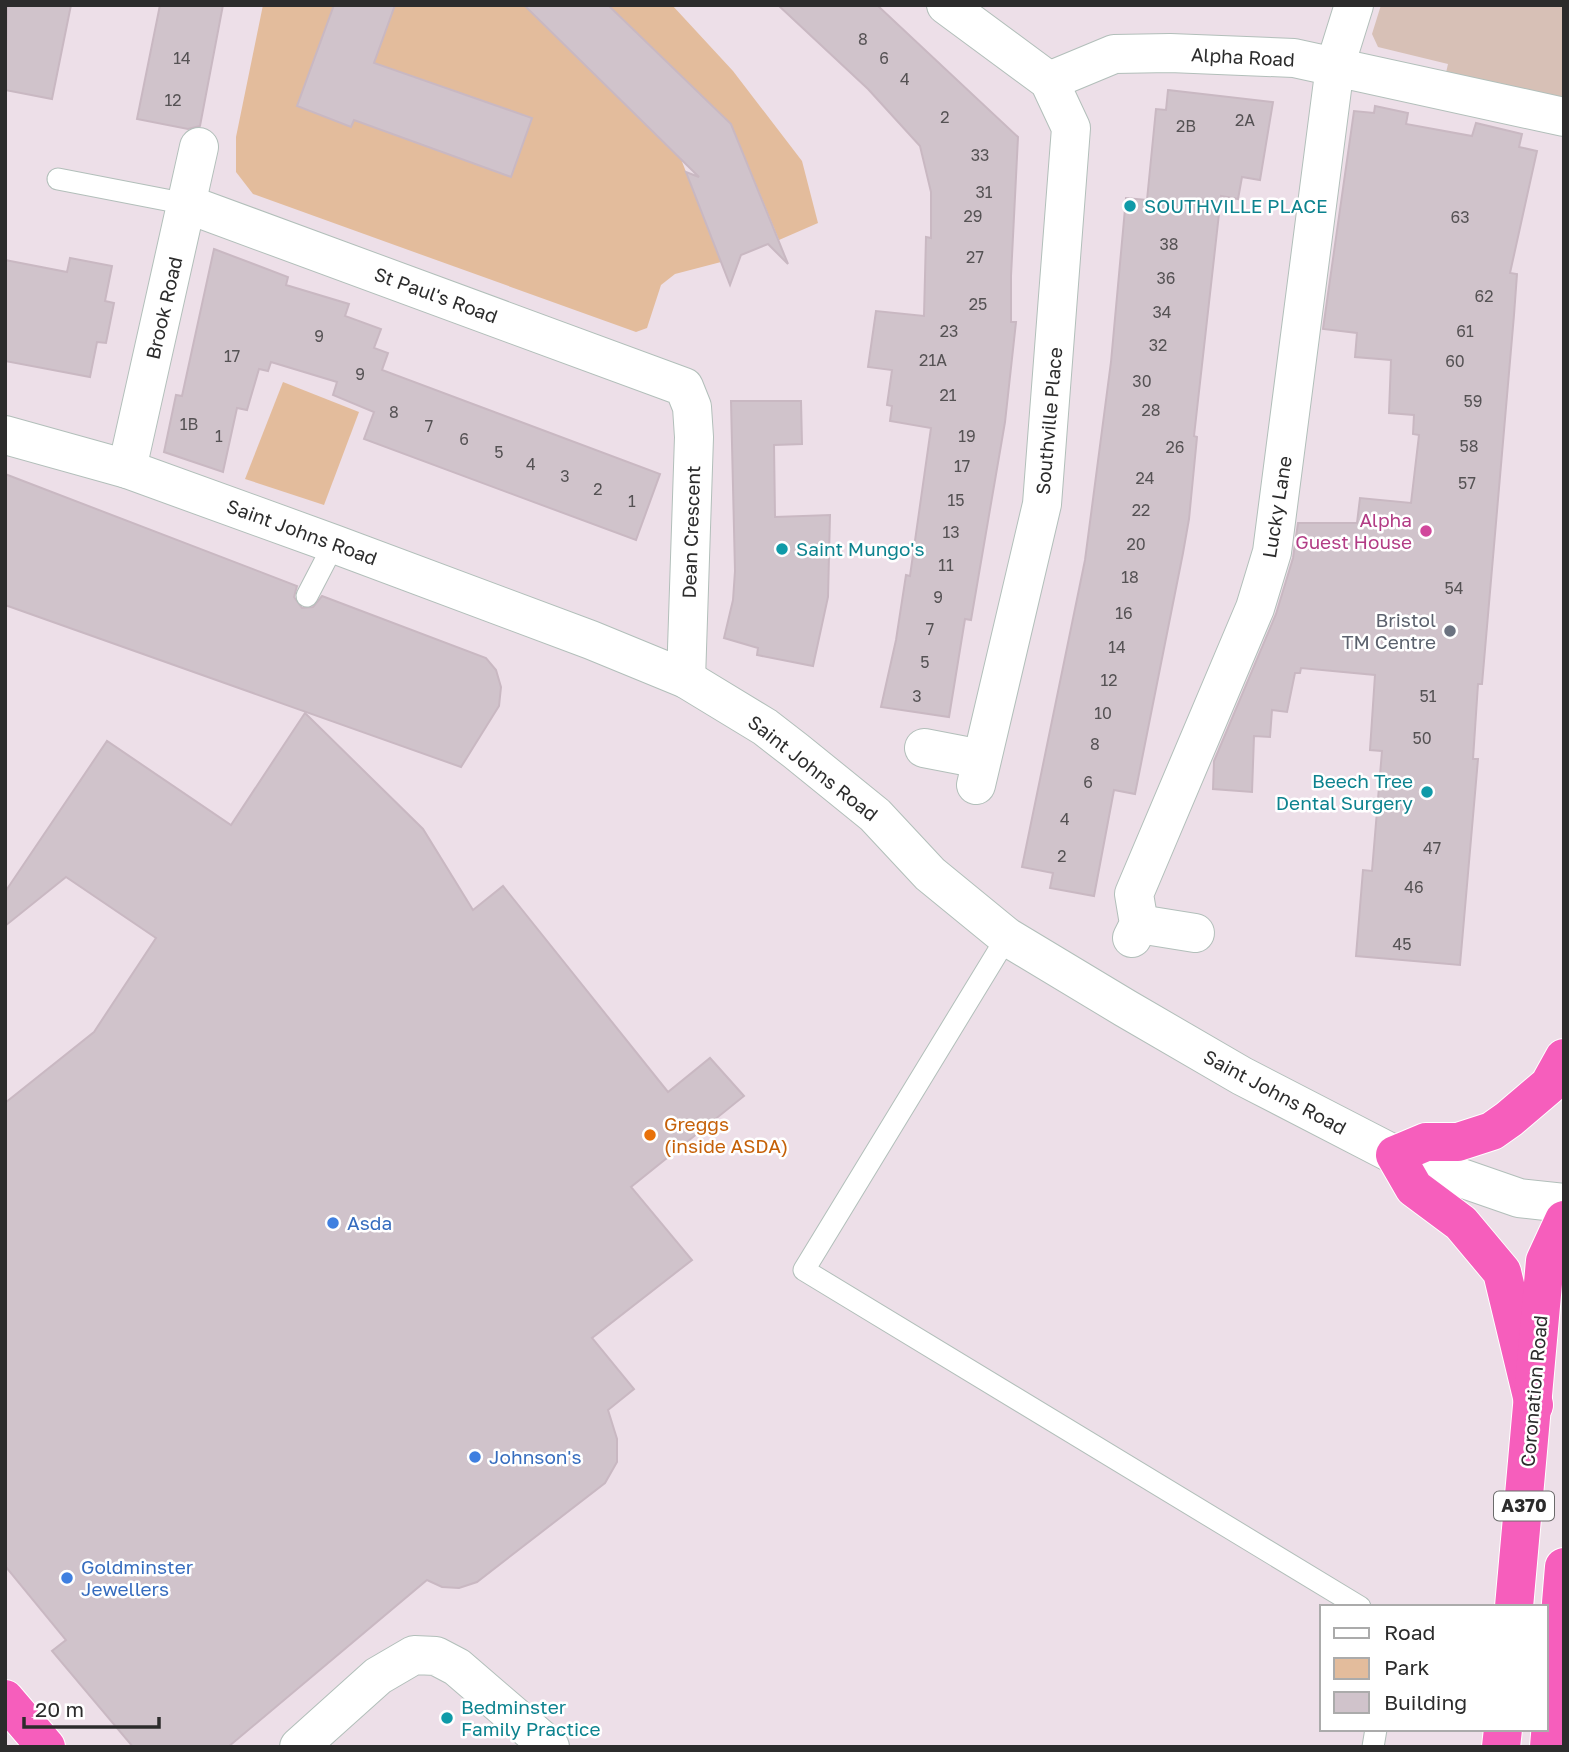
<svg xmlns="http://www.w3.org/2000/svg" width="1569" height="1752" viewBox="0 0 1569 1752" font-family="'Golos Text',sans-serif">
<rect width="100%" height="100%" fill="#eddfe8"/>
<g fill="#e3bc9c">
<path d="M 263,5 L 543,5 L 534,15 L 681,159 L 721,262 L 675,274 L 661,285 L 647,328 L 636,332 L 253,194 L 236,172 L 236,137 Z"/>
<path d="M 608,5 L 672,5 L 733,71 L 802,161 L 818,223 L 779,240 L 731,124 Z"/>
<path d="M 283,382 L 359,412 L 324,505 L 245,479 Z"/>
</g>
<path fill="#d7c0b6" d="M 1381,5 L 1564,5 L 1564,103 L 1445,77 L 1448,64 L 1378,47 L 1372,34 Z"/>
<g fill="#d0c3cb" stroke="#c9b8c2" stroke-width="2">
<path d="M 7,5 L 71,5 L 52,99 L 5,90 Z"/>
<path d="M 160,5 L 223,5 L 200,126 L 188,129 L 137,119 Z"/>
<path d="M 334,5 L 395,5 L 374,63 L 532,118 L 511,177 L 354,120 L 351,127 L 297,106 Z"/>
<path d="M 524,5 L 608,5 L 731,124 L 788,264 L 768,244 L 741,255 L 730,285 L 686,172 L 699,177 Z"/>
<path d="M 778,5 L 877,5 L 1018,137 L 1011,276 L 1011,322 L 1016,322 L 1005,422 L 971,620 L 965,619 L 949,717 L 881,707 L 896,640 L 906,575 L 910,576 L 931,428 L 890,421 L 892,406 L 887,405 L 892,370 L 868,367 L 876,311 L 924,316 L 926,237 L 931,238 L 931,192 L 920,146 L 868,89 Z"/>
<path d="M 1168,90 L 1273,102 L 1260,180 L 1242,177 L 1238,199 L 1221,196 L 1194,436 L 1197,437 L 1189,519 L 1183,553 L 1135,794 L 1114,790 L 1094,896 L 1050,888 L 1053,873 L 1022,867 L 1085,560 L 1111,362 L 1126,198 L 1147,200 L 1156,109 L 1166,110 Z"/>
<path d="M 1375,106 L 1408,113 L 1406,124 L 1472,136 L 1476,123 L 1522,134 L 1519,147 L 1537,151 L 1510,273 L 1517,274 L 1514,315 L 1482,684 L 1478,684 L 1473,759 L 1478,759 L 1460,965 L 1356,956 L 1363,870 L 1372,871 L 1382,751 L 1370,750 L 1375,675 L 1301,668 L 1300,673 L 1295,673 L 1287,712 L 1272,710 L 1270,737 L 1254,736 L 1252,792 L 1213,789 L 1214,761 L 1276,614 L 1293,558 L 1298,523 L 1357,523 L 1360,498 L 1411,503 L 1419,435 L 1413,434 L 1414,415 L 1389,413 L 1391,360 L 1355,357 L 1357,333 L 1323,329 L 1354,111 L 1374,113 Z"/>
<path d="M 214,249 L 288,277 L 286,285 L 349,304 L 345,316 L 381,329 L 374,348 L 388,353 L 382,370 L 660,474 L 636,540 L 364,439 L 374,412 L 333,395 L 337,382 L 271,362 L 268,371 L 259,369 L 247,410 L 237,408 L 223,472 L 164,452 L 176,395 L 182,396 Z"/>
<path d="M 70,258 L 112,266 L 105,301 L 114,303 L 106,343 L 97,342 L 90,377 L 5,361 L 5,260 L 67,272 Z"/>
<path d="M 731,401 L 801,401 L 802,444 L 774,445 L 775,517 L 830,515 L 828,597 L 813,666 L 757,655 L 758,648 L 724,638 L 733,600 L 735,571 Z"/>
<path d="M 5,474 L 297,586 L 294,597 L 302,608 L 313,607 L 322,596 L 486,658 L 496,670 L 501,687 L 499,706 L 461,767 L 5,605 Z"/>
<path d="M 305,713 L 423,829 L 473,910 L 503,886 L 668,1092 L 710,1058 L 744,1096 L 631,1187 L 692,1260 L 592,1338 L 634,1389 L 608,1410 L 617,1439 L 617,1462 L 605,1483 L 477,1582 L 459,1588 L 442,1587 L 427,1580 L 228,1747 L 133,1747 L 52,1651 L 66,1640 L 5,1566 L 5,1103 L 94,1032 L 156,938 L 66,877 L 5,926 L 5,892 L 107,741 L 231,825 Z"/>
</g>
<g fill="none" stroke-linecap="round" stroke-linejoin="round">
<defs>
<g id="service">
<path d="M 58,179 L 187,204"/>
<path d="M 307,596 L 334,544"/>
<path d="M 1007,937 L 804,1270 L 1360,1607"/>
<path d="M 1373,1747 L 1376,1729"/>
</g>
<g id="minor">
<path d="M 946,5 L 1049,81 L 1071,128 L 1042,504 L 976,785"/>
<path d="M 1049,81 L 1114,54 L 1170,53 L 1294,58 L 1564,117"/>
<path d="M 187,204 L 684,387 L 692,407 L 694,437 L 686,679"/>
<path d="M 5,435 L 127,469 L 334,544 L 591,640 L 686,679 L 765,727 L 796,751 L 875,815 L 930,874 L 1007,937 L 1125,1008 L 1242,1076 L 1395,1155 L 1519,1198 L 1564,1203"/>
<path d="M 127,469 L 199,147"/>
<path d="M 924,748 L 981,759"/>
<path d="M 1139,924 L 1195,933"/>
<path d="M 1132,938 L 1139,924 L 1134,894 L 1255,608 L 1272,552 L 1335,66 L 1354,5"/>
<path d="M 299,1747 L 378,1676 L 414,1655 L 436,1656 L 457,1667 L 550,1747"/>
</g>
<g id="trunk">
<path d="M 1534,1405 L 1502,1272 L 1461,1223 L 1414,1188 L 1395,1155 L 1426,1142 L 1458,1142 L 1492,1131 L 1509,1119 L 1549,1085 L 1564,1058"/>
<path d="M 1514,1607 L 1545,1261 L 1564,1220"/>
<path d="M 5,1699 L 46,1747"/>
<path d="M 1501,1747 L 1503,1729"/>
<path d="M 1549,1747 L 1564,1567"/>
</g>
</defs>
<use href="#service" stroke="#b2bfba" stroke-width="23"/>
<use href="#minor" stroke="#b2bfba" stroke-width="40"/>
<use href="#trunk" stroke="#fff" stroke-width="40"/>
<use href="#service" stroke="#fff" stroke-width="21"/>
<use href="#minor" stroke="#fff" stroke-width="38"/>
<use href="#trunk" stroke="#f65ebc" stroke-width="38"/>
</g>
<g fill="#0f9aa8" stroke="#fff" stroke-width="2.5">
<circle cx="1130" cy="206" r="7"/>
<circle cx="782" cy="549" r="7"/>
<circle cx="1427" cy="792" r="7"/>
<circle cx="447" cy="1718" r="7"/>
</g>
<circle fill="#d1479c" stroke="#fff" stroke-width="2.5" cx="1426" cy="531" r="7"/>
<circle fill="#6b7280" stroke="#fff" stroke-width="2.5" cx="1450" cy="631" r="7"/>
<circle fill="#e8710a" stroke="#fff" stroke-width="2.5" cx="650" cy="1135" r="7"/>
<g fill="#3f7fe0" stroke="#fff" stroke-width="2.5">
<circle cx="333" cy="1223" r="7"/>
<circle cx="475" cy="1457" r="7"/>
<circle cx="67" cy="1578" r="7"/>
</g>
<g text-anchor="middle" stroke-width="5" stroke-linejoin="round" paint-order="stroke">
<g font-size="16" fill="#555254">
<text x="863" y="45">8</text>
<text x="182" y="64">14</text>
<text x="884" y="64">6</text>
<text x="905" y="85">4</text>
<text x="173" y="106">12</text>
<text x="945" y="123">2</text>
<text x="1245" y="126">2A</text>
<text x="1186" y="132">2B</text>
<text x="980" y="161">33</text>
<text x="984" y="198">31</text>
<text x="973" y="222">29</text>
<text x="1460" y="223">63</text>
<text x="1169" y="250">38</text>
<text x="975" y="263">27</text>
<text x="1166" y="284">36</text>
<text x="1484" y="302">62</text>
<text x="978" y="310">25</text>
<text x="1162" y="318">34</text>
<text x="949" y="337">23</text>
<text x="1465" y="337">61</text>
<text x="319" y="342">9</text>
<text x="1158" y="351">32</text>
<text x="232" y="362">17</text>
<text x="933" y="366">21A</text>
<text x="1455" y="367">60</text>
<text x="360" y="380">9</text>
<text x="1142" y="387">30</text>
<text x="948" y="401">21</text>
<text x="1473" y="407">59</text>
<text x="1151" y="416">28</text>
<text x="394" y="418">8</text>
<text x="189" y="430">1B</text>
<text x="429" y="432">7</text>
<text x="219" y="442">1</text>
<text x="967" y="442">19</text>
<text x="464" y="445">6</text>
<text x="1469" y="452">58</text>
<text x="1175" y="453">26</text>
<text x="499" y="458">5</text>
<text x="531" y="470">4</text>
<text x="962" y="472">17</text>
<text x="565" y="482">3</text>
<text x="1145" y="484">24</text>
<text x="1467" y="489">57</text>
<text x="598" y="495">2</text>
<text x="956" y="506">15</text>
<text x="632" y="507">1</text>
<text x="1141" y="516">22</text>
<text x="951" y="538">13</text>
<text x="1136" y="550">20</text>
<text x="946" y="571">11</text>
<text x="1130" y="583">18</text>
<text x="1454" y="594">54</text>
<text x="938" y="603">9</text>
<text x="1124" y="619">16</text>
<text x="930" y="635">7</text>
<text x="1117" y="653">14</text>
<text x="925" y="668">5</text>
<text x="1109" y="686">12</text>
<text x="917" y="702">3</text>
<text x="1428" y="702">51</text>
<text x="1103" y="719">10</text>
<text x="1422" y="744">50</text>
<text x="1095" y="750">8</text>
<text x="1088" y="788">6</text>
<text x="1065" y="825">4</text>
<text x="1432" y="854">47</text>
<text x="1062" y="862">2</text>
<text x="1414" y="893">46</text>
<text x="1402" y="950">45</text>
</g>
<rect fill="#fff" stroke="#6b6b6b" stroke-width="2" x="1494" y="1491.5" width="60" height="29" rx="5"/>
<g font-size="18" font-weight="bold" fill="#2c2c2c">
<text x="1524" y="1512">A370</text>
</g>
<g font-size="19" fill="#2c2c2c" stroke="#fff">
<text transform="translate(1243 57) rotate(3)" y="7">Alpha Road</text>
<text transform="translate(436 295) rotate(20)" y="7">St Paul's Road</text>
<text transform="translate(164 308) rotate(-77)" y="7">Brook Road</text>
<text transform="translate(1049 421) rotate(-85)" y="7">Southville Place</text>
<text transform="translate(1277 507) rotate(-81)" y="7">Lucky Lane</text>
<text transform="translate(302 532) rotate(20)" y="7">Saint Johns Road</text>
<text transform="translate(691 532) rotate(-88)" y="7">Dean Crescent</text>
<text transform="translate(813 768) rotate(38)" y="7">Saint Johns Road</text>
<text transform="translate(1275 1092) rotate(28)" y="7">Saint Johns Road</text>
<text transform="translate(1534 1391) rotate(-85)" y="7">Coronation Road</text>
</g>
<g font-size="19" fill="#0d838f" stroke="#fff" text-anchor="start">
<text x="1144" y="213">SOUTHVILLE PLACE</text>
<text x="796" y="556">Saint Mungo's</text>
<text x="1413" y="788" text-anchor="end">Beech Tree<tspan x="1413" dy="22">Dental Surgery</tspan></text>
<text x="461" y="1714">Bedminster<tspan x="461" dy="22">Family Practice</tspan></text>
</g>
<g font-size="19" fill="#b23c85" stroke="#fff" text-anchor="end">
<text x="1412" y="527">Alpha<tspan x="1412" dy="22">Guest House</tspan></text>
</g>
<g font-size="19" fill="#5b616d" stroke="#fff" text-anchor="end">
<text x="1436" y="627">Bristol<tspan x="1436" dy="22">TM Centre</tspan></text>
</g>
<g font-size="19" fill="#c56008" stroke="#fff" text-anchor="start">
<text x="664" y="1131">Greggs<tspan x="664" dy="22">(inside ASDA)</tspan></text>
</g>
<g font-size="19" fill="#366cbe" stroke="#fff" text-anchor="start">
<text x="347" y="1230">Asda</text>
<text x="489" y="1464">Johnson's</text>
<text x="81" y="1574">Goldminster<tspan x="81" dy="22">Jewellers</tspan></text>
</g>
</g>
<rect width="1569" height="1752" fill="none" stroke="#2c2c2c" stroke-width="14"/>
<rect x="1320" y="1605" width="228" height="126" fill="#ffffff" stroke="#ababab" stroke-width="2"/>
<rect x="1334" y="1628" width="35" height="10" fill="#ffffff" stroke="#ababab" stroke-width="2"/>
<text x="1384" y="1640" font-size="21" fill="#2c2c2c">Road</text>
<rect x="1334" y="1658" width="35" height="21" fill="#e3bc9c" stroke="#ababab" stroke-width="2"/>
<text x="1384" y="1675" font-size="21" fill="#2c2c2c">Park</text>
<rect x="1334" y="1692" width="35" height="21" fill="#d0c3cb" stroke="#ababab" stroke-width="2"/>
<text x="1384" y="1710" font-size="21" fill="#2c2c2c">Building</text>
<path d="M24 1717v10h135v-10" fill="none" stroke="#2c2c2c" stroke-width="3.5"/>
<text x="35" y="1717" font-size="21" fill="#2c2c2c" stroke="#ffffff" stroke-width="5" paint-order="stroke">20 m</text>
</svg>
